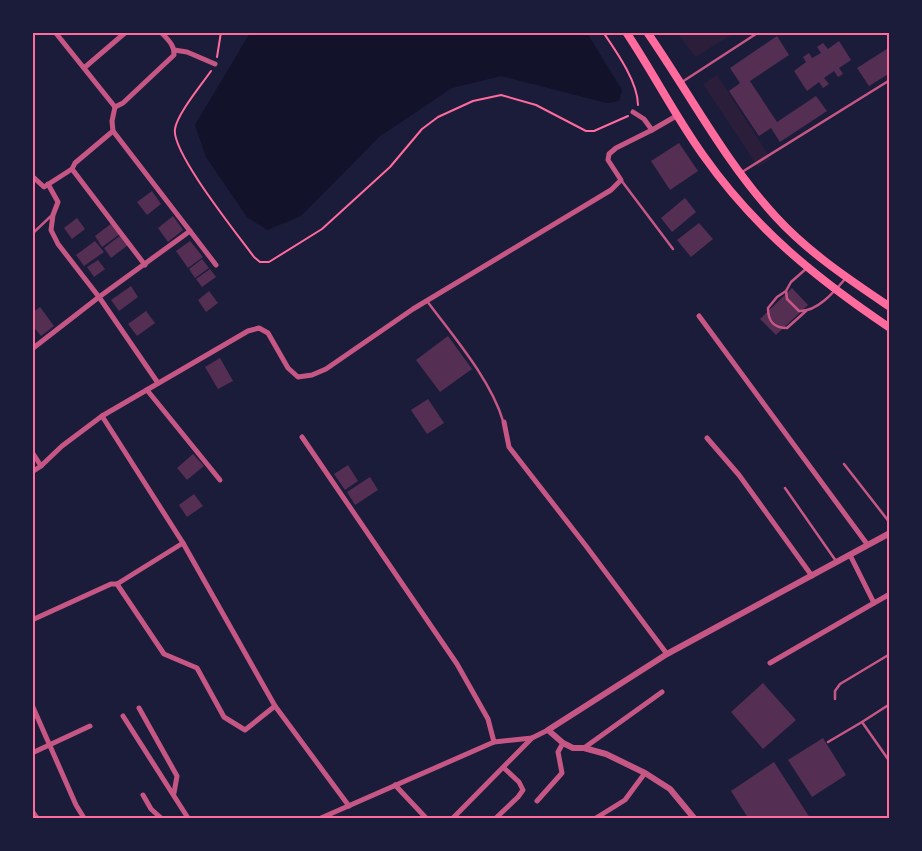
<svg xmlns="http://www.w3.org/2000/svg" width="922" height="851" viewBox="0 0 922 851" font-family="Lora,serif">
<rect width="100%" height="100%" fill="#1b1b3a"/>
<g fill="#2a1e3b">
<path d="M 677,33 L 734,33 L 696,57 Z"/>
<path d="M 717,75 L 771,159 L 758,167 L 703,84 Z"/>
</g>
<path fill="#12122b" d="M 250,33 L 587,33 L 622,90 L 619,101 L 607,103 L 501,76 L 452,88 L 379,137 L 301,216 L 267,230 L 247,217 L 206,157 L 195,125 Z"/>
<g fill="#542f53">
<path d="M 777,36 L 789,55 L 750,81 L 777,122 L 816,96 L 827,111 L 780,142 L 771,128 L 759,136 L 729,91 L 740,83 L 730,68 Z"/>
<path d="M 839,41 L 851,60 L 839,68 L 843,74 L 838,77 L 834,71 L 824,78 L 829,84 L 823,88 L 819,82 L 807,91 L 794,71 L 806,62 L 803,57 L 809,53 L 812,58 L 821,53 L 817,47 L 823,43 L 828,49 Z"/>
<path d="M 890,47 L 890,73 L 869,86 L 857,68 Z"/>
<path d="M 679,143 L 698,171 L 670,190 L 651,161 Z"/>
<path d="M 152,191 L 161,204 L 147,215 L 137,202 Z"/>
<path d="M 685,198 L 696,212 L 672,232 L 661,218 Z"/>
<path d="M 173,216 L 183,230 L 168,242 L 158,228 Z"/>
<path d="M 77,218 L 85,229 L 72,239 L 64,228 Z"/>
<path d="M 112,223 L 120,234 L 102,247 L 95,236 Z"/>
<path d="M 699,223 L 713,239 L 691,257 L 677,240 Z"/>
<path d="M 121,235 L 128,245 L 111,258 L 104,248 Z"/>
<path d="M 95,241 L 104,252 L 84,266 L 76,255 Z"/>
<path d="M 190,241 L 203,257 L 188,268 L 176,251 Z"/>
<path d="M 202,259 L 209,268 L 195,278 L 189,269 Z"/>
<path d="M 98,260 L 105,269 L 94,277 L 87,267 Z"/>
<path d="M 210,269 L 216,277 L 202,287 L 196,279 Z"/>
<path d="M 131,286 L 138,297 L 119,311 L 111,300 Z"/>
<path d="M 792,288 L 808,305 L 776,335 L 760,319 Z"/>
<path d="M 209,291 L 218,303 L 206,312 L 198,300 Z"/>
<path d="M 40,307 L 54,326 L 41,336 L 32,325 L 32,313 Z"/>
<path d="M 146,311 L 155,323 L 137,336 L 128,324 Z"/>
<path d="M 448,336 L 472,369 L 440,392 L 416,360 Z"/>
<path d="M 220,358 L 233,381 L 218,389 L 205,367 Z"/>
<path d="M 428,399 L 444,423 L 427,434 L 411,410 Z"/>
<path d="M 193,454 L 204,466 L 187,480 L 177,468 Z"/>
<path d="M 348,465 L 358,481 L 345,490 L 334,474 Z"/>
<path d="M 370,477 L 378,490 L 355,505 L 347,492 Z"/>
<path d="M 194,494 L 203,506 L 187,517 L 179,505 Z"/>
<path d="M 763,683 L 796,720 L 763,749 L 731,712 Z"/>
<path d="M 823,738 L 846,775 L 812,797 L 788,760 Z"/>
<path d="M 774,762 L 810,818 L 748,818 L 731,791 Z"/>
</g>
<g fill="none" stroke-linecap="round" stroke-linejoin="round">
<g stroke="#ff6b9d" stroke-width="2">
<path d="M 603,32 C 616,51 638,82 638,105"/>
<path d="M 217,57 L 221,32"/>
<path d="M 211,71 C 202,84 177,114 175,129 C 171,152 238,235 254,257 L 260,262 L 269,262 L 322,229 L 390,167 L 422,129 L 438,117 L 473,101 L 501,95 L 536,105 L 586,131 L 594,131 L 628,116"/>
</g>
<g stroke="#c65784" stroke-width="2.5">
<path d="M 682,82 L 759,32"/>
<path d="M 742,172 L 890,80"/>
<path d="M 621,180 L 673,249"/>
<path d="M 32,234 L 51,216"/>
<path d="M 807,268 L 791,282 L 786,291 L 787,299 L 799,311 C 817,312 834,292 845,279"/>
<path d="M 786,291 L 777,297 L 768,308 C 768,321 773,328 787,328 L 806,311"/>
<path d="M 427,301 C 453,336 491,380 503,421"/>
<path d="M 844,464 L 890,523"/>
<path d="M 785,488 L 836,561"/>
<path d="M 835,699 L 835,691 L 840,684 L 890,654"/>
<path d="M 890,704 L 862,722 L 890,762"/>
<path d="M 828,742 L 862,722"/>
</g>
<g stroke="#c65784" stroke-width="5">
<path d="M 55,32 L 115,107"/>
<path d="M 174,50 L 187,52 L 215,64"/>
<path d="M 84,68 L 126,32"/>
<path d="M 115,107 L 123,103 L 174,55 C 175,45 167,39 161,32"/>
<path d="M 633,112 L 644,119 L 652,130"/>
<path d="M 72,169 L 145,265"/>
<path d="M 32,176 L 44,187 L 72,169 L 75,163 L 113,131"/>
<path d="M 48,184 L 58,202 L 53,215 L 51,230 L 58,244 L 99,297 L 158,383"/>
<path d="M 190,231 L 216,265"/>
<path d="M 699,316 L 867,544"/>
<path d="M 32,349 L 99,297 L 190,231 L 113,131 L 112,121 L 115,107"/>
<path d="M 147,390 L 220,480"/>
<path d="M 504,422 L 509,447 L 586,546 L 667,654"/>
<path d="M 302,437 L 457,664 L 488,719 L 494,742"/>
<path d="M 707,438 L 739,475 L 812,576"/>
<path d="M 32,452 L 41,466"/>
<path d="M 32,472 L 41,466 L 62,446 L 102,416 L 248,331 L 259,328 L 268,333 L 288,368 L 298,377 L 312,375 L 326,369 L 413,309 L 611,190 L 621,180 L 608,160 L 609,154 L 616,148 L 652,130 L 678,115"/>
<path d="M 850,555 L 874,603 L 890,594"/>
<path d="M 117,584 L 183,543"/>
<path d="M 32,620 L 111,584 L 117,584 L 164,654 L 197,668 L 224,717 L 245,730 L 275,706 L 183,543 L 102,416"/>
<path d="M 770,663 L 874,603"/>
<path d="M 32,705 L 76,805 L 84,818"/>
<path d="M 275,706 L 349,806"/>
<path d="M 139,708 L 177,776 L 174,793"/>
<path d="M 123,716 L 188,818"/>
<path d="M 584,748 L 662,692"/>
<path d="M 32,753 L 90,726"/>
<path d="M 395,785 L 426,818"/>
<path d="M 143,795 L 151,809 L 161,818"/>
<path d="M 537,801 L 562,773 L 558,752 L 563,743"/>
<path d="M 32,811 L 37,818"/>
<path d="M 321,818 L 494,742 L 532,738 L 548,730"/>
<path d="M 453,818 L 532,738"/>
<path d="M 496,818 L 518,797 L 523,790 L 519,782 L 504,768"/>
<path d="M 596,818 L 625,800 L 645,773"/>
</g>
<path stroke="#c65784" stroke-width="6" d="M 694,818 L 670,789 L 645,773 L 606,754 L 584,748 L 573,748 L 563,743 L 548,730 L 667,654 L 890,533"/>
<g stroke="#ff6b9d" stroke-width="8">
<path d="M 626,32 C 653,72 675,116 703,155 C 755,229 816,278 890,328"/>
<path d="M 647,32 C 690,94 725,162 776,217 C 809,253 850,280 890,307"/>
</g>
</g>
<rect width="922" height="851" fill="none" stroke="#1b1b3a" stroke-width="68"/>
<rect x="34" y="34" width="854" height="783" fill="none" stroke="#ff6b9d" stroke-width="2"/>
</svg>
